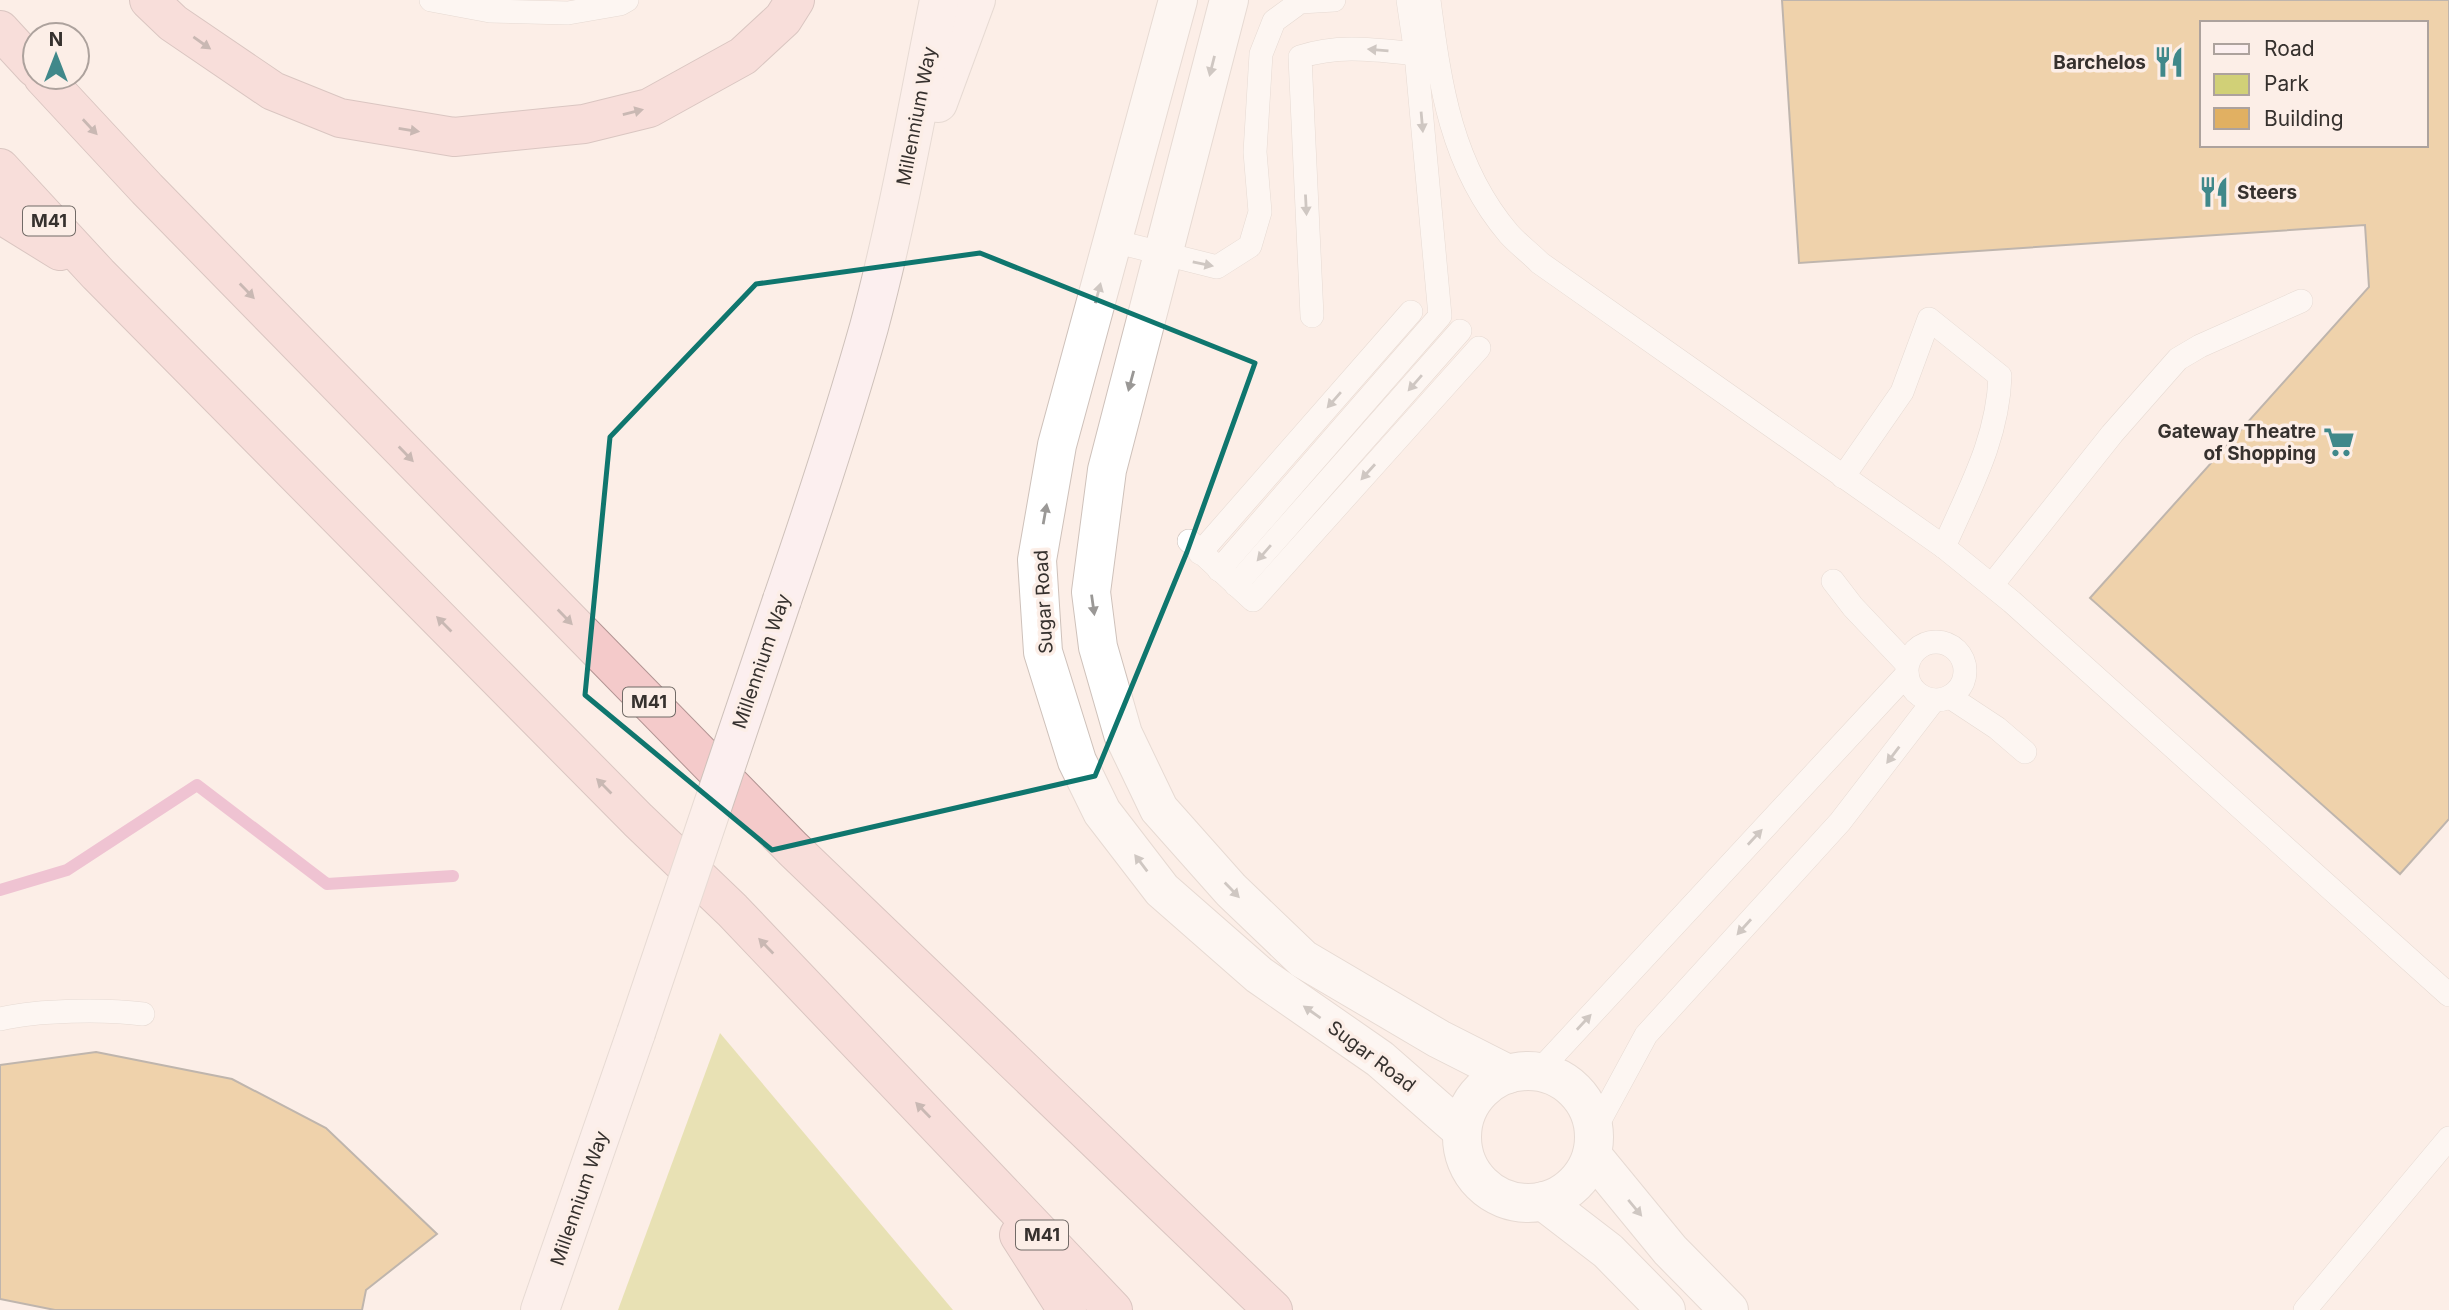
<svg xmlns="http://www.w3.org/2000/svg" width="2449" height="1310" viewBox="0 0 2449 1310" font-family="Inter,sans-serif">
<rect width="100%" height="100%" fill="#fceee7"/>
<path fill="#d1d077" d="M 720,1033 L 953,1310 L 618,1310 Z"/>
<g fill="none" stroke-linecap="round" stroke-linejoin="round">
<path stroke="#e08fb9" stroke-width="12" d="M 0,890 L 67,870 L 197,785 L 327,884 L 453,876"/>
</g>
<g fill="#e1b062" stroke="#777066" stroke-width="2" fill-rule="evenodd">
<path d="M 1782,0 L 2449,0 L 2449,819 L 2400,874 L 2090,598 L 2369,287 L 2365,225 L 1799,263 ZM 2202,23 L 2426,23 L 2426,145 L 2202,145 Z"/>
<path d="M 96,1052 L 232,1079 L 326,1128 L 437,1234 L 366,1290 L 362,1310 L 55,1310 L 0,1299 L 0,1065 Z"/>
</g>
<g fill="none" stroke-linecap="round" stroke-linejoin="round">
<defs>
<g id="lane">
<path d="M 431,0 L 490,11 L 568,13 L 620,4 L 627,0"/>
<path d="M 1429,0 C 1440,85 1451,166 1509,234 C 1518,244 1530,253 1540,263 L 1944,547 L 2012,602 L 2449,995"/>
<path d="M 1113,241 L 1217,267 L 1250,246 L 1260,212 L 1255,152 L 1261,54 L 1274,21 L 1300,2 L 1334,0"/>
<path d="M 1312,316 L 1300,57 C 1339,44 1376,50 1416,54 L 1408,0"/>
<path d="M 1843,477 L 1902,392 L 1929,319 L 2000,376 C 1998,439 1969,490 1944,547"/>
<path d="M 1189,541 L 1253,600 L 1479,348"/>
<path d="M 1200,553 L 1411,312"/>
<path d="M 1219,570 L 1440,316 L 1416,54"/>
<path d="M 1833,581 L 1853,607 L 1907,664"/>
<path d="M 1236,585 L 1460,331"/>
<path d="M 1992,585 L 2112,434 L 2178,359 L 2200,346 L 2301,301"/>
<circle cx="1936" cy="671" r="29"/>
<path d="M 1950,697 L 1997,728 L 2025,752"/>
<path d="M 0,1019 C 38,1010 104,1009 143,1014"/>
<path d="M 1538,1072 L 1907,674"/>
<path d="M 1594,1131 L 1646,1035 L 1840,822 L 1934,700"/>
<path d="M 2305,1310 L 2449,1138"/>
</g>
<g id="street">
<path d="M 1178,0 L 1057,445 L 1037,560 L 1043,652 L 1077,761 L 1102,812 L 1162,890 L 1259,975 L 1380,1059 L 1461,1130"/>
<path d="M 1229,0 L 1107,470 L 1091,592 L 1098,647 L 1123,734 L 1159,809 L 1231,890 L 1303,959 L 1439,1039 L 1508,1074"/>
<circle cx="1528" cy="1137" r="66"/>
<path d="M 1592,1155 L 1670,1250 L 1729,1310"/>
<path d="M 1543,1201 L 1608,1251 L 1666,1310"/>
</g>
<g id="secondary">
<path d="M 938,103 L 976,0"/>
<path d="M 782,600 C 813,510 843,419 869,327 C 898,219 917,109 939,0"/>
<path d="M 540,1310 L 636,1033"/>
</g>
<g id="highway">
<path d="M 149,0 L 173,23 L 273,91 L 340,118 L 454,137 L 584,124 L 649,108 L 743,56 L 783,19 L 795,0"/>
<path d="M 0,30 L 35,68"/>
<path d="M 43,77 L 147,189 L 793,849 L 1273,1310"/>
<path d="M 0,168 L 98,274 L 638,820 L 732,910 L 1113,1310"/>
<path d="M 0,214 L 60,251"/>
<path d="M 1019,1235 L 1067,1310"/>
</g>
</defs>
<use href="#lane" stroke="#cec1ba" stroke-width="24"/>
<use href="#street" stroke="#cec1ba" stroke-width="40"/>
<use href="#secondary" stroke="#cec1ba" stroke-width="40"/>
<use href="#highway" stroke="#b29493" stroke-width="40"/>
<use href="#lane" stroke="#fff" stroke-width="23"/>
<use href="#street" stroke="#fff" stroke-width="38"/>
<use href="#secondary" stroke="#fcefef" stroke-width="38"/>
<use href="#highway" stroke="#f4caca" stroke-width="38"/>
<defs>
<path id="secondary-bridge" d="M 636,1033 L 782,600"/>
</defs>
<use href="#secondary-bridge" stroke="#cec1ba" stroke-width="40" stroke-linecap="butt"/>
<use href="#secondary-bridge" stroke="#fcefef" stroke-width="38"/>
</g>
<defs><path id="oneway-solid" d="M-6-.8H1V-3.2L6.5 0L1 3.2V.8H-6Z" transform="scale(1.75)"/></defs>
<g fill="#8c7674">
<use href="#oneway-solid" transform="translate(202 43) rotate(35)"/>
<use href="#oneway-solid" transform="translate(633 112) rotate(-14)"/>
<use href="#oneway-solid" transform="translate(90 127) rotate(47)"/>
<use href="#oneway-solid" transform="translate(409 130) rotate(9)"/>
<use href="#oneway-solid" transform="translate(247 291) rotate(46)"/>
<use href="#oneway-solid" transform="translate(406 454) rotate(46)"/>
<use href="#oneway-solid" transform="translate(565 617) rotate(46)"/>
<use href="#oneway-solid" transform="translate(444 624) rotate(-135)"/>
<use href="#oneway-solid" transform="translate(604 786) rotate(-135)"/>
<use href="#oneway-solid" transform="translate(766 946) rotate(-134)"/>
<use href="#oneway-solid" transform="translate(923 1110) rotate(-134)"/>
</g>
<g fill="#9a9896">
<use href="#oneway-solid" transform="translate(1378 50) rotate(-175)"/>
<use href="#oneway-solid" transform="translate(1212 66) rotate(104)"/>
<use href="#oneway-solid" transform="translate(1422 122) rotate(85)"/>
<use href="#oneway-solid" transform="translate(1306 205) rotate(87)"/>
<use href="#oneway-solid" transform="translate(1203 264) rotate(12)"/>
<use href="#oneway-solid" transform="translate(1098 293) rotate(-75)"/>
<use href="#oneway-solid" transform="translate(1131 381) rotate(105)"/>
<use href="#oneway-solid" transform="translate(1415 383) rotate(131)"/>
<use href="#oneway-solid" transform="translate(1334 400) rotate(131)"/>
<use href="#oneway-solid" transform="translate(1368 472) rotate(132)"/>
<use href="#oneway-solid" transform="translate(1045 514) rotate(-80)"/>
<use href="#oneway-solid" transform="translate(1264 553) rotate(131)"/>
<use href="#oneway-solid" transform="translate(1093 605) rotate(82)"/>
<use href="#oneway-solid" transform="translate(1893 755) rotate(127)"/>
<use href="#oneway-solid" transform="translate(1755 837) rotate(-47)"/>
<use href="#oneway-solid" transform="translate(1141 863) rotate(-127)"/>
<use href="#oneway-solid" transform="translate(1232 890) rotate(46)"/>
<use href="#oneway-solid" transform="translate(1744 927) rotate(132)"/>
<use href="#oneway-solid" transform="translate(1312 1012) rotate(-145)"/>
<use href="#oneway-solid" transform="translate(1584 1022) rotate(-47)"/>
<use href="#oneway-solid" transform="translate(1635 1208) rotate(50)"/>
</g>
<path d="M0 0H2449V1310H0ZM 980,253 L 1255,363 L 1187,552 L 1095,776 L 772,850 L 585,695 L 610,437 L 756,284 Z" fill="#fceee7" fill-opacity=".55" fill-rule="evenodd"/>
<path fill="none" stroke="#0f766e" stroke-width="5" stroke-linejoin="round" d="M 980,253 L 1255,363 L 1187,552 L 1095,776 L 772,850 L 585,695 L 610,437 L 756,284 Z"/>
<defs>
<symbol id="restaurant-bare" viewBox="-9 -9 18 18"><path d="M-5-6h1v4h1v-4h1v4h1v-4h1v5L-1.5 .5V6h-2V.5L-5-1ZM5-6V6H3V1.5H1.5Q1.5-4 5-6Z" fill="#40888a" stroke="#fceee7" stroke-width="2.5" paint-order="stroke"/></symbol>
<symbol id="supermarket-bare" viewBox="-9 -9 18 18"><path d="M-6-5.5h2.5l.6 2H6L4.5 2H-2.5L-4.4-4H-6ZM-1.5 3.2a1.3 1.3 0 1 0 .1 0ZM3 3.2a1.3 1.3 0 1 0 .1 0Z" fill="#40888a" stroke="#fceee7" stroke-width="2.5" paint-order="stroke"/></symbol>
</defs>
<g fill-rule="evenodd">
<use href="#restaurant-bare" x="2147" y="40" width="44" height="44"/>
<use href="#restaurant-bare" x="2192" y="170" width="44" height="44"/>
<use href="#supermarket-bare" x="2317" y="420" width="44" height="44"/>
</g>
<g text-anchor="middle" stroke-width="7" stroke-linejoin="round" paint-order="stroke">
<g fill="#fceee7" stroke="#716a66" stroke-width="2">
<rect x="23" y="206.5" width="52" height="29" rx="5"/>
<rect x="623" y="687.5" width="52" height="29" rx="5"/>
<rect x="1016" y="1220.5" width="52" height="29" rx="5"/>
</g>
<g font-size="18" font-weight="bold" fill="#36312e">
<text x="49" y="227">M41</text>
<text x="649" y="708">M41</text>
<text x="1042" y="1241">M41</text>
</g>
<g font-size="19" font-weight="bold" fill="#36312e" stroke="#fceee7" text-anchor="end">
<text x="2146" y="69">Barchelos</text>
<text x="2237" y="199" text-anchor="start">Steers</text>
<text x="2316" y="438">Gateway Theatre<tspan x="2316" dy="22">of Shopping</tspan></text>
</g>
<g font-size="19" fill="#36312e" stroke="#fceee7">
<text transform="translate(916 116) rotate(-79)" y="7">Millennium Way</text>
<text transform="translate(1043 602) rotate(-93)" y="7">Sugar Road</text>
<text transform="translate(761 661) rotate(-71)" y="7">Millennium Way</text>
<text transform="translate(1372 1056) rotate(37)" y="7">Sugar Road</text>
<text transform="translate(579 1198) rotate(-71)" y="7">Millennium Way</text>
</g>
</g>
<rect x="2200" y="21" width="228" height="126" fill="#fceee7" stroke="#ada29d" stroke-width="2"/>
<rect x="2214" y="44" width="35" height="10" fill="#fcefef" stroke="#ada29d" stroke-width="2"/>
<text x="2264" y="56" font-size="21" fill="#36312e">Road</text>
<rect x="2214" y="74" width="35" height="21" fill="#d1d077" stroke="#ada29d" stroke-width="2"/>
<text x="2264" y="91" font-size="21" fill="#36312e">Park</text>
<rect x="2214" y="108" width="35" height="21" fill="#e1b062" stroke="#ada29d" stroke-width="2"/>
<text x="2264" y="126" font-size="21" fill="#36312e">Building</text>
<g transform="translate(56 56)"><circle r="33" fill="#fceee7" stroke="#ada29d" stroke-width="2"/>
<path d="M0-5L12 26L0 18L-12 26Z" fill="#40888a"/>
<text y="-10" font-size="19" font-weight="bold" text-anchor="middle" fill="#36312e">N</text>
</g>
</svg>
